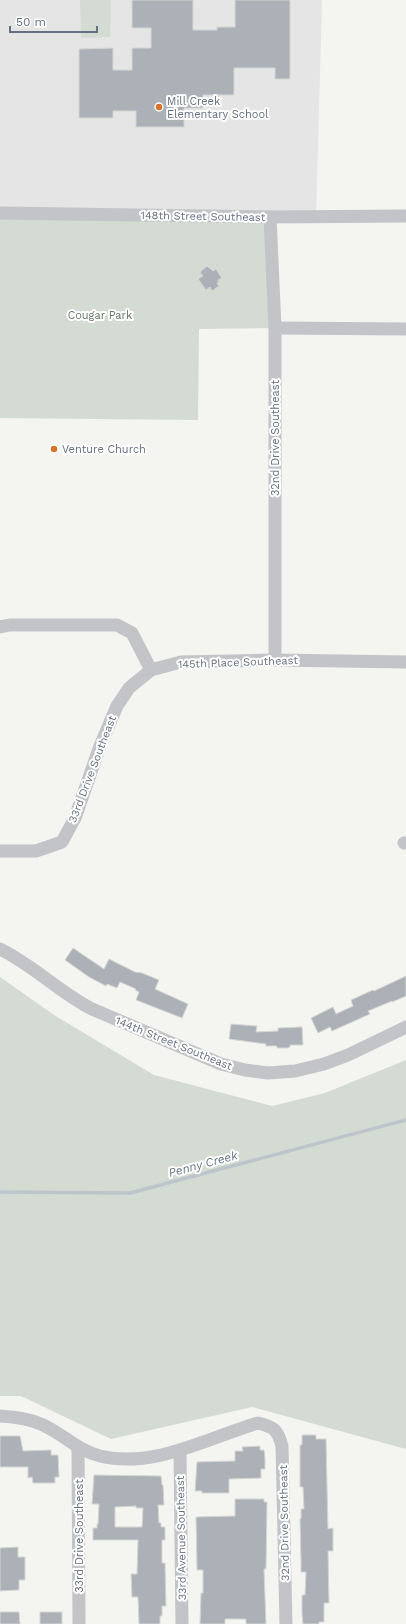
<svg xmlns="http://www.w3.org/2000/svg" width="406" height="1624" viewBox="0 0 406 1624" font-family="'Work Sans',sans-serif">
<rect width="100%" height="100%" fill="#f4f4f1"/>
<path fill="#e4e5e4" d="M 0,0 L 322,0 L 316,217 L 0,213 Z"/>
<g fill="#d4dbd2">
<path d="M 80,0 L 111,0 L 110,37 L 81,38 Z"/>
<path d="M 0,213 L 270,217 L 275,328 L 199,329 L 198,420 L 0,418 Z"/>
<path d="M 0,977 L 54,1015 L 154,1075 L 272,1106 L 325,1093 L 406,1060 L 406,1449 L 252,1407 L 111,1439 L 21,1396 L 0,1396 Z"/>
</g>
<g fill="none" stroke-linecap="round" stroke-linejoin="round">
<path stroke="#bdc5cc" stroke-width="3.5" d="M 0,1192 L 130,1193 L 406,1120"/>
</g>
<g fill="#acb1b7" stroke="#d5d6d3" fill-rule="evenodd">
<path d="M 132,0 L 193,0 L 193,30 L 217,30 L 217,27 L 235,27 L 235,0 L 290,0 L 290,79 L 275,79 L 275,68 L 234,68 L 234,95 L 203,95 L 203,108 L 184,108 L 184,127 L 136,127 L 136,111 L 113,111 L 113,118 L 79,118 L 79,49 L 113,48 L 113,70 L 132,70 L 132,48 L 151,48 L 151,28 L 132,28 Z"/>
<path d="M 207,266 L 213,271 L 216,269 L 222,278 L 218,280 L 219,282 L 217,283 L 219,286 L 212,291 L 210,287 L 206,290 L 198,279 L 203,276 L 200,272 Z"/>
<path d="M 73,948 L 104,969 L 109,959 L 135,972 L 142,973 L 159,980 L 155,989 L 188,1004 L 182,1018 L 136,1000 L 139,992 L 135,990 L 136,989 L 120,982 L 117,988 L 107,984 L 106,986 L 89,977 L 65,960 Z"/>
<path d="M 406,976 L 406,996 L 392,1002 L 392,1001 L 368,1011 L 370,1014 L 332,1031 L 330,1027 L 318,1033 L 311,1018 L 333,1007 L 336,1014 L 353,1006 L 351,1000 L 373,990 L 374,991 Z"/>
<path d="M 231,1024 L 257,1026 L 256,1032 L 278,1031 L 278,1028 L 302,1027 L 303,1045 L 290,1045 L 290,1047 L 287,1048 L 277,1048 L 277,1046 L 266,1046 L 266,1044 L 229,1039 Z"/>
<path d="M 302,1435 L 316,1435 L 316,1439 L 326,1439 L 328,1529 L 333,1528 L 333,1551 L 328,1551 L 329,1603 L 324,1603 L 324,1622 L 319,1622 L 319,1624 L 303,1624 L 302,1614 L 302,1595 L 305,1595 L 306,1572 L 301,1572 L 301,1561 L 300,1519 L 301,1519 L 301,1509 L 304,1509 L 303,1487 L 300,1487 L 300,1445 L 302,1445 Z"/>
<path d="M 0,1436 L 20,1436 L 23,1451 L 51,1450 L 51,1455 L 58,1455 L 59,1477 L 55,1477 L 55,1483 L 33,1483 L 32,1477 L 28,1478 L 28,1467 L 0,1467 Z"/>
<path d="M 260,1446 L 260,1450 L 264,1450 L 265,1458 L 265,1469 L 261,1469 L 261,1478 L 229,1479 L 229,1493 L 202,1493 L 202,1491 L 195,1491 L 197,1462 L 235,1461 L 235,1451 L 243,1451 L 242,1447 Z"/>
<path d="M 94,1475 L 161,1476 L 162,1485 L 163,1485 L 164,1505 L 158,1505 L 159,1523 L 161,1523 L 161,1527 L 165,1527 L 165,1540 L 162,1540 L 162,1563 L 165,1563 L 166,1606 L 162,1606 L 162,1616 L 160,1616 L 160,1624 L 139,1624 L 138,1597 L 132,1597 L 131,1574 L 137,1574 L 138,1540 L 93,1540 L 93,1528 L 97,1528 L 97,1524 L 98,1524 L 99,1504 L 92,1504 ZM 136,1506 L 136,1508 L 143,1508 L 142,1527 L 115,1527 L 115,1507 Z"/>
<path d="M 235,1499 L 264,1499 L 264,1502 L 267,1502 L 266,1569 L 264,1569 L 266,1624 L 246,1624 L 246,1619 L 225,1619 L 225,1624 L 200,1624 L 201,1593 L 203,1593 L 203,1570 L 197,1570 L 196,1517 L 235,1516 Z"/>
<path d="M 18,1547 L 18,1557 L 25,1557 L 25,1580 L 19,1580 L 19,1590 L 0,1591 L 0,1548 Z"/>
<path d="M 0,1612 L 19,1612 L 20,1624 L 0,1624 Z"/>
<rect x="40" y="1612" width="22" height="12"/>
</g>
<g fill="none" stroke-linecap="round" stroke-linejoin="round">
<g stroke="#c2c4c8" stroke-width="13">
<path d="M 0,213 L 270,217 L 406,216"/>
<path d="M 270,217 L 275,328 L 275,660"/>
<path d="M 275,328 L 406,329"/>
<path d="M 0,627 L 10,625 L 117,625 L 132,633 L 151,670 L 181,662 L 275,660 L 406,662"/>
<path d="M 404,843 L 406,843"/>
<path d="M 0,851 L 36,851 L 62,842 L 75,818 L 100,746 L 117,706 L 129,688 L 151,670"/>
<path d="M 0,949 C 33,965 59,992 92,1009 L 221,1064 L 245,1070 L 268,1073 L 295,1071 L 324,1064 L 348,1055 L 406,1027"/>
<path d="M 0,1416 C 16,1417 33,1419 47,1427 C 65,1436 79,1451 100,1456 C 154,1469 207,1438 258,1423 C 274,1427 278,1430 282,1446 L 286,1624"/>
<path d="M 78,1448 L 79,1624"/>
<path d="M 180,1451 L 182,1624"/>
</g>
</g>
<g fill="#da722b" stroke="#fff" stroke-width="1.5">
<circle cx="159" cy="107" r="4"/>
<circle cx="54" cy="449" r="4"/>
</g>
<g text-anchor="middle" stroke-width="4" stroke-linejoin="round" paint-order="stroke">
<g font-size="11" fill="#656f80" stroke="#fff" text-anchor="start">
<text x="167" y="105">Mill Creek<tspan x="167" dy="13">Elementary School</tspan></text>
<text x="62" y="453">Venture Church</text>
</g>
<g font-size="11" fill="#656f80" stroke="#fff">
<text transform="translate(203 216) rotate(1)" y="4">148th Street Southeast</text>
<text transform="translate(275 438) rotate(-90)" y="4">32nd Drive Southeast</text>
<text transform="translate(238 662) rotate(-2)" y="4">145th Place Southeast</text>
<text transform="translate(92 769) rotate(-69)" y="4">33rd Drive Southeast</text>
<text transform="translate(174 1043) rotate(22)" y="4">144th Street Southeast</text>
<text transform="translate(284 1523) rotate(-91)" y="4">32nd Drive Southeast</text>
<text transform="translate(79 1536) rotate(-90)" y="4">33rd Drive Southeast</text>
<text transform="translate(181 1538) rotate(-91)" y="4">33rd Avenue Southeast</text>
</g>
<g font-size="11" fill="#647863" stroke="#fff">
<text x="100" y="319">Cougar Park</text>
</g>
<g font-size="12" font-style="italic" fill="#657785" stroke="#fff">
<text transform="translate(203 1164) rotate(-15)" y="4">Penny Creek</text>
</g>
</g>
<path d="M10 26v6h87v-6" fill="none" stroke="#656f80" stroke-width="2"/>
<text x="16" y="26" font-size="12" fill="#656f80" stroke="#ffffff" stroke-width="3" paint-order="stroke">50 m</text>
</svg>
